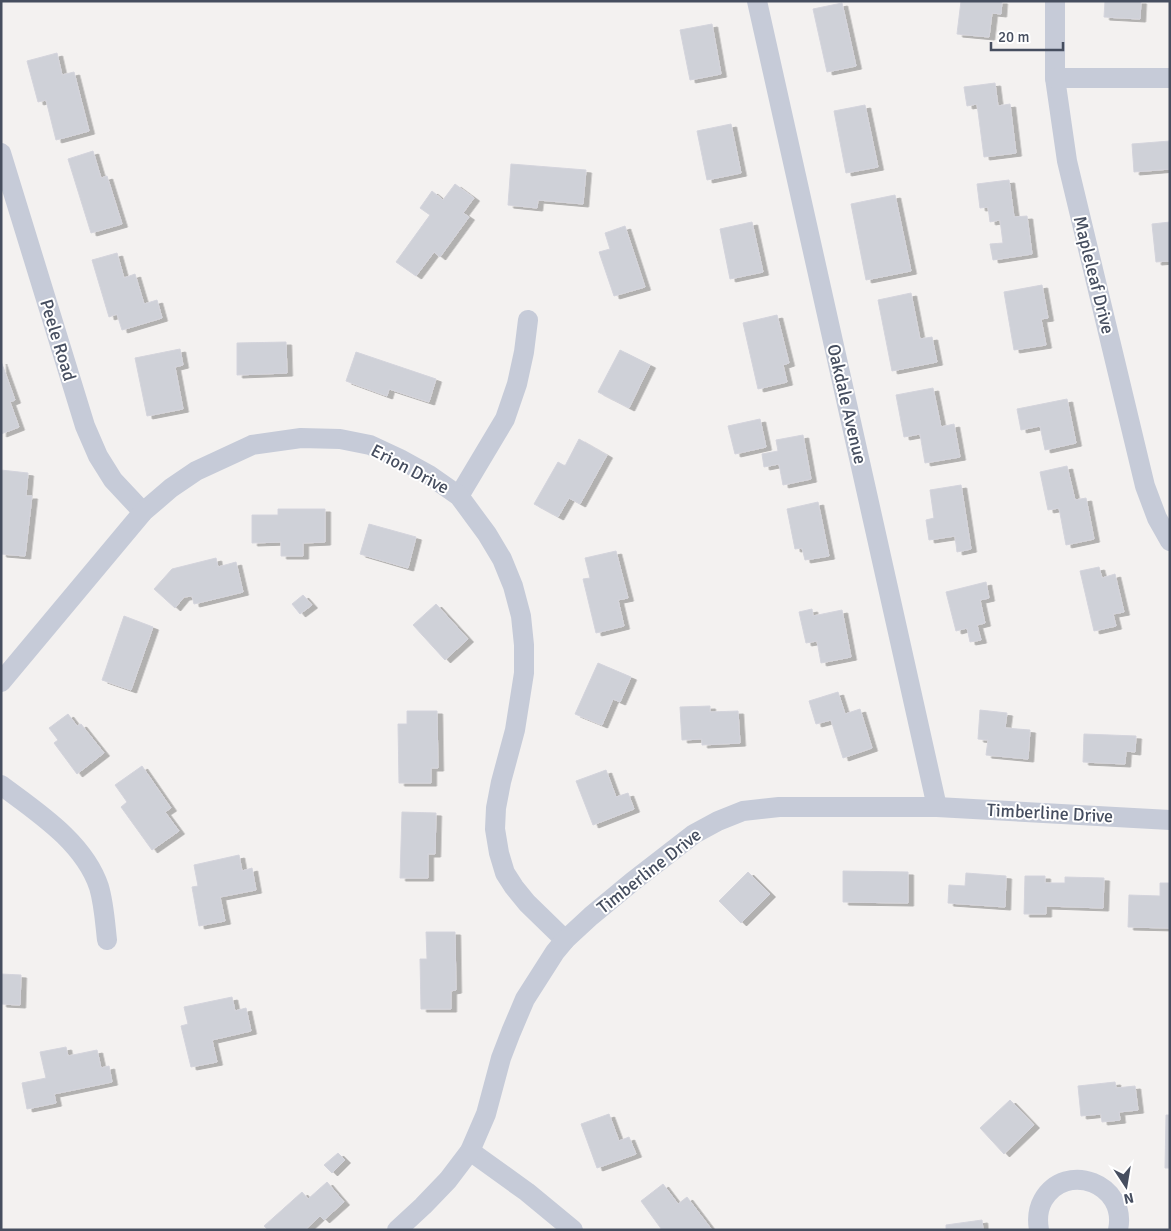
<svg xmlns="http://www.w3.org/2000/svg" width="1171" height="1231" viewBox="0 0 1171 1231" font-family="Signika,sans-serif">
<defs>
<filter id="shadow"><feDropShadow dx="5.5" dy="3" stdDeviation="0" flood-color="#0004"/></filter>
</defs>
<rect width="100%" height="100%" fill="#f3f1f0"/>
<g fill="#cfd1d8" stroke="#d4d4dc" filter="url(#shadow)">
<path d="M 961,1 L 1002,1 L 1001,14 L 992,13 L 989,37 L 957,34 Z"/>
<path d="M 1105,1 L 1141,1 L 1140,19 L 1104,17 Z"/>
<path d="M 842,3 L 856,66 L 827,72 L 813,9 Z"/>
<path d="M 712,24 L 721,74 L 690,80 L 680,30 Z"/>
<path d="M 57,53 L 62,75 L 74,72 L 89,131 L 56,140 L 46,100 L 38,102 L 27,61 Z"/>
<path d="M 995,83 L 998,106 L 1010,104 L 1016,153 L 984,157 L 977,104 L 967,106 L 964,87 Z"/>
<path d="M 865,105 L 878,167 L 846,173 L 834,111 Z"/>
<path d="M 731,124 L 741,173 L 707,180 L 697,131 Z"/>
<path d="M 1170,141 L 1170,169 L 1134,172 L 1132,144 Z"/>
<path d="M 93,151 L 101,178 L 107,176 L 122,224 L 91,233 L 68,159 Z"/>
<path d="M 511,164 L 586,170 L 583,204 L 538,200 L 537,208 L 508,205 Z"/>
<path d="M 1009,180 L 1014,217 L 1027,216 L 1032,254 L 993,260 L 990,244 L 1003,243 L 1000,220 L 990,222 L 988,207 L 980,208 L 977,184 Z"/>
<path d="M 455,184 L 474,198 L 463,213 L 469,217 L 440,257 L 434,252 L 416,276 L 396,262 L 430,215 L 420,208 L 432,191 L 443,200 Z"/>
<path d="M 895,195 L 911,271 L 866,280 L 851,204 Z"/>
<path d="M 752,222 L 763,272 L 730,279 L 720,229 Z"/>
<path d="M 1170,222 L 1170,264 L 1169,261 L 1156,262 L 1152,224 Z"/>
<path d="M 625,226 L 645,287 L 614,296 L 599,252 L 610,249 L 605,233 Z"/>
<path d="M 117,253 L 124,278 L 135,274 L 144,304 L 157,300 L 162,318 L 122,330 L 117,314 L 109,317 L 92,260 Z"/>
<path d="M 1042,285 L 1048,318 L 1041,319 L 1046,345 L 1014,350 L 1004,292 Z"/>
<path d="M 911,293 L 920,339 L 932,337 L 937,362 L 892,371 L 878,300 Z"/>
<path d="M 777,315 L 789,363 L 783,365 L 787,382 L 758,389 L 743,323 Z"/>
<path d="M 286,342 L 287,373 L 237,375 L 237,343 Z"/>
<path d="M 180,349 L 183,365 L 175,367 L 183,409 L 147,416 L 135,358 Z"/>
<path d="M 620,350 L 650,365 L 629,408 L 598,392 Z"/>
<path d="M 356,352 L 436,379 L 429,402 L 389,389 L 387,396 L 346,381 Z"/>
<path d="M 1,361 L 15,400 L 10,402 L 19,427 L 1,434 Z"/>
<path d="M 933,388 L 941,427 L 954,424 L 960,457 L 925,463 L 920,434 L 904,437 L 896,395 Z"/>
<path d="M 1067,399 L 1076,443 L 1045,450 L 1040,426 L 1021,430 L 1017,409 Z"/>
<path d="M 760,419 L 766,447 L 735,454 L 728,426 Z"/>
<path d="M 803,435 L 811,479 L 783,485 L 779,464 L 764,467 L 762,454 L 778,451 L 776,440 Z"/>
<path d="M 579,439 L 607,455 L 580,504 L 569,498 L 558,517 L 534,504 L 558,462 L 565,466 Z"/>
<path d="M 1067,466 L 1075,500 L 1086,498 L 1094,539 L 1066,545 L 1059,508 L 1048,510 L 1040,472 Z"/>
<path d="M 1,470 L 28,473 L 26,496 L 32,496 L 25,556 L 1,554 Z"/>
<path d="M 961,485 L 971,549 L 957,552 L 955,536 L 929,540 L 926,520 L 934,518 L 930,490 Z"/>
<path d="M 818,502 L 829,556 L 805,560 L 802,548 L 795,549 L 787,509 Z"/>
<path d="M 278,509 L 325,509 L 325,542 L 303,543 L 303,556 L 281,556 L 281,542 L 252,543 L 252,515 L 278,515 Z"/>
<path d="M 369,524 L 416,537 L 408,568 L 360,554 Z"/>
<path d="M 616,551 L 628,598 L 618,600 L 624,626 L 596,633 L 583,579 L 590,578 L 585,558 Z"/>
<path d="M 216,558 L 218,567 L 236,562 L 243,592 L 194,604 L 192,596 L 184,597 L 175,608 L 154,589 L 172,569 Z"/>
<path d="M 1099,567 L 1102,578 L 1115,574 L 1124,612 L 1113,614 L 1116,626 L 1094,631 L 1080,571 Z"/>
<path d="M 986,582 L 989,598 L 980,600 L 985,623 L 977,625 L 981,640 L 970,642 L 967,628 L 956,631 L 946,592 Z"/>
<path d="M 303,595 L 312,605 L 300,614 L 292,604 Z"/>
<path d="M 436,604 L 468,639 L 445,660 L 413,625 Z"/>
<path d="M 812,609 L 813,616 L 842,610 L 851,657 L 821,663 L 817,641 L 806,643 L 799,612 Z"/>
<path d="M 124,616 L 153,627 L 131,690 L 102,680 Z"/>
<path d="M 598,663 L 631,677 L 620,702 L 613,699 L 602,725 L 575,714 Z"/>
<path d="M 838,692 L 845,714 L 860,709 L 872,748 L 843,758 L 831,720 L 816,724 L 809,701 Z"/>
<path d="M 710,706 L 710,712 L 738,711 L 740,743 L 702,745 L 702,739 L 682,740 L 680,707 Z"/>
<path d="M 980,710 L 1007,713 L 1005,728 L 1030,730 L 1028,759 L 986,755 L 988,740 L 978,739 Z"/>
<path d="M 407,711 L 437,711 L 438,768 L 431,768 L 431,783 L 399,783 L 398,724 L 407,724 Z"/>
<path d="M 68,714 L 77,726 L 81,724 L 104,753 L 77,774 L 54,743 L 58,740 L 49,728 Z"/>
<path d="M 1084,734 L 1136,736 L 1135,752 L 1126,751 L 1125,764 L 1083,762 Z"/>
<path d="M 142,766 L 171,808 L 165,812 L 179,831 L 152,850 L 121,807 L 127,802 L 115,785 Z"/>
<path d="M 606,770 L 616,797 L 628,793 L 634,809 L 593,825 L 576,781 Z"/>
<path d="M 402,812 L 436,813 L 435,854 L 428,854 L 428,878 L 400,878 Z"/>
<path d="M 239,855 L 242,871 L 252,868 L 256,890 L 220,897 L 225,921 L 199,926 L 192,887 L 198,886 L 194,865 Z"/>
<path d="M 843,871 L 908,872 L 908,903 L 843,902 Z"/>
<path d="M 748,872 L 770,894 L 741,923 L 719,901 Z"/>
<path d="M 966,873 L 1006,876 L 1005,907 L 948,903 L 949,885 L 965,886 Z"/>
<path d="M 1025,876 L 1045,876 L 1045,883 L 1065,883 L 1065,877 L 1104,878 L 1103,908 L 1046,906 L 1046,914 L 1024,914 Z"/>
<path d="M 1160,883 L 1170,883 L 1170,928 L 1128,927 L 1129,895 L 1160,896 Z"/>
<path d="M 426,932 L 455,932 L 456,990 L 451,991 L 451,1009 L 421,1009 L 420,959 L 427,959 Z"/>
<path d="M 1,974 L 21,975 L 20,1005 L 1,1004 Z"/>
<path d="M 232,997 L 235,1011 L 246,1008 L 251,1031 L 212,1040 L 217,1062 L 191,1067 L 181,1026 L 188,1024 L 184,1007 Z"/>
<path d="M 66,1047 L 68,1056 L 97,1050 L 101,1068 L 109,1066 L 112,1082 L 54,1094 L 56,1103 L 27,1109 L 22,1083 L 46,1078 L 40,1052 Z"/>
<path d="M 1115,1082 L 1116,1088 L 1135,1086 L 1138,1110 L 1119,1112 L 1120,1120 L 1102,1122 L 1101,1114 L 1081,1116 L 1078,1086 Z"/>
<path d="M 1010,1100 L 1034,1125 L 1004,1154 L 980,1128 Z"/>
<path d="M 609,1114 L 619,1141 L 629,1137 L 636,1154 L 597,1168 L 581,1124 Z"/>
<path d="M 1166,1115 L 1170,1115 L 1170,1168 L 1165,1168 Z"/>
<path d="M 338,1153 L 345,1160 L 332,1173 L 324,1165 Z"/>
<path d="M 327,1182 L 344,1202 L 324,1220 L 320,1216 L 305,1230 L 268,1230 L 264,1226 L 302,1192 L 308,1199 Z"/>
<path d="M 663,1184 L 678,1204 L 687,1197 L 712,1230 L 662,1230 L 641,1201 Z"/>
<path d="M 982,1220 L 983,1230 L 946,1230 L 946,1225 Z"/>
</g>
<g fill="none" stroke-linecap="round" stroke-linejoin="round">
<g stroke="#c6cbd8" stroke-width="20">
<path d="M 757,1 L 937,807"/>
<path d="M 1055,1 L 1055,78 L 1067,161 L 1145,486 L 1157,518 L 1170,541"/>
<path d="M 1055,78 L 1170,78"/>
<path d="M 1,153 L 85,426 L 98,456 L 113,480 L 143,512"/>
<path d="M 459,496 L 505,419 L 517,384 L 524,352 L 528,320"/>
<path d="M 1,682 L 143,512 L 171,488 L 196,471 L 252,445 L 301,438 L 340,439 L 370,445 L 400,459 L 429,475 L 459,496 L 487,534 L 502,559 L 513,586 L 521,616 L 524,645 L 524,673 L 515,730 L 501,782 L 496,808 L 495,829 L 499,853 L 505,873 L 514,887 L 527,903 L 565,940"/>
<path d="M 1,785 C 37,812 84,842 99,887 C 104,904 105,922 107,940"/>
<path d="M 470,1151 L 527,1192 L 573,1230"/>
<path d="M 397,1230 L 423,1206 L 448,1180 L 470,1151 L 486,1114 L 501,1058 L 511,1032 L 525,999 L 555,952 L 565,940 L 591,916 L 632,882 L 694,834 L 718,821 L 743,811 L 779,807 L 937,807 L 1170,820"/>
<path d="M 1039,1230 C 1037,1219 1038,1209 1043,1200 C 1066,1160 1128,1184 1118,1230"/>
</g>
</g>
<g text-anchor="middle" stroke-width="4" stroke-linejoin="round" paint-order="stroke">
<g font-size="18" fill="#464e5f" stroke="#fff">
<text transform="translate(1094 275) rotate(76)" y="6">Mapleleaf Drive</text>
<text transform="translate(58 340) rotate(73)" y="6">Peele Road</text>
<text transform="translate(847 404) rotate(77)" y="6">Oakdale Avenue</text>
<text transform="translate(410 469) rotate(28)" y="6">Erion Drive</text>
<text transform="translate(1050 813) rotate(3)" y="6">Timberline Drive</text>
<text transform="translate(649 871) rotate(-38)" y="6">Timberline Drive</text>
</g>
</g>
<rect width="1171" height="1231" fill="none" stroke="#464e5f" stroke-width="5"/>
<g transform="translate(1126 1186) rotate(168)" stroke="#ffffff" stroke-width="4" paint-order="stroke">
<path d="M0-4L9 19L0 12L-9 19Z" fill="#464e5f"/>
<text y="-8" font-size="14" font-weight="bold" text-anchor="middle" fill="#464e5f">N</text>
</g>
<path d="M991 42v8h72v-8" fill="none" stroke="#464e5f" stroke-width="2.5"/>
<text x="998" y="42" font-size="15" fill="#464e5f" stroke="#ffffff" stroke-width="4" paint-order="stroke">20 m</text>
</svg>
